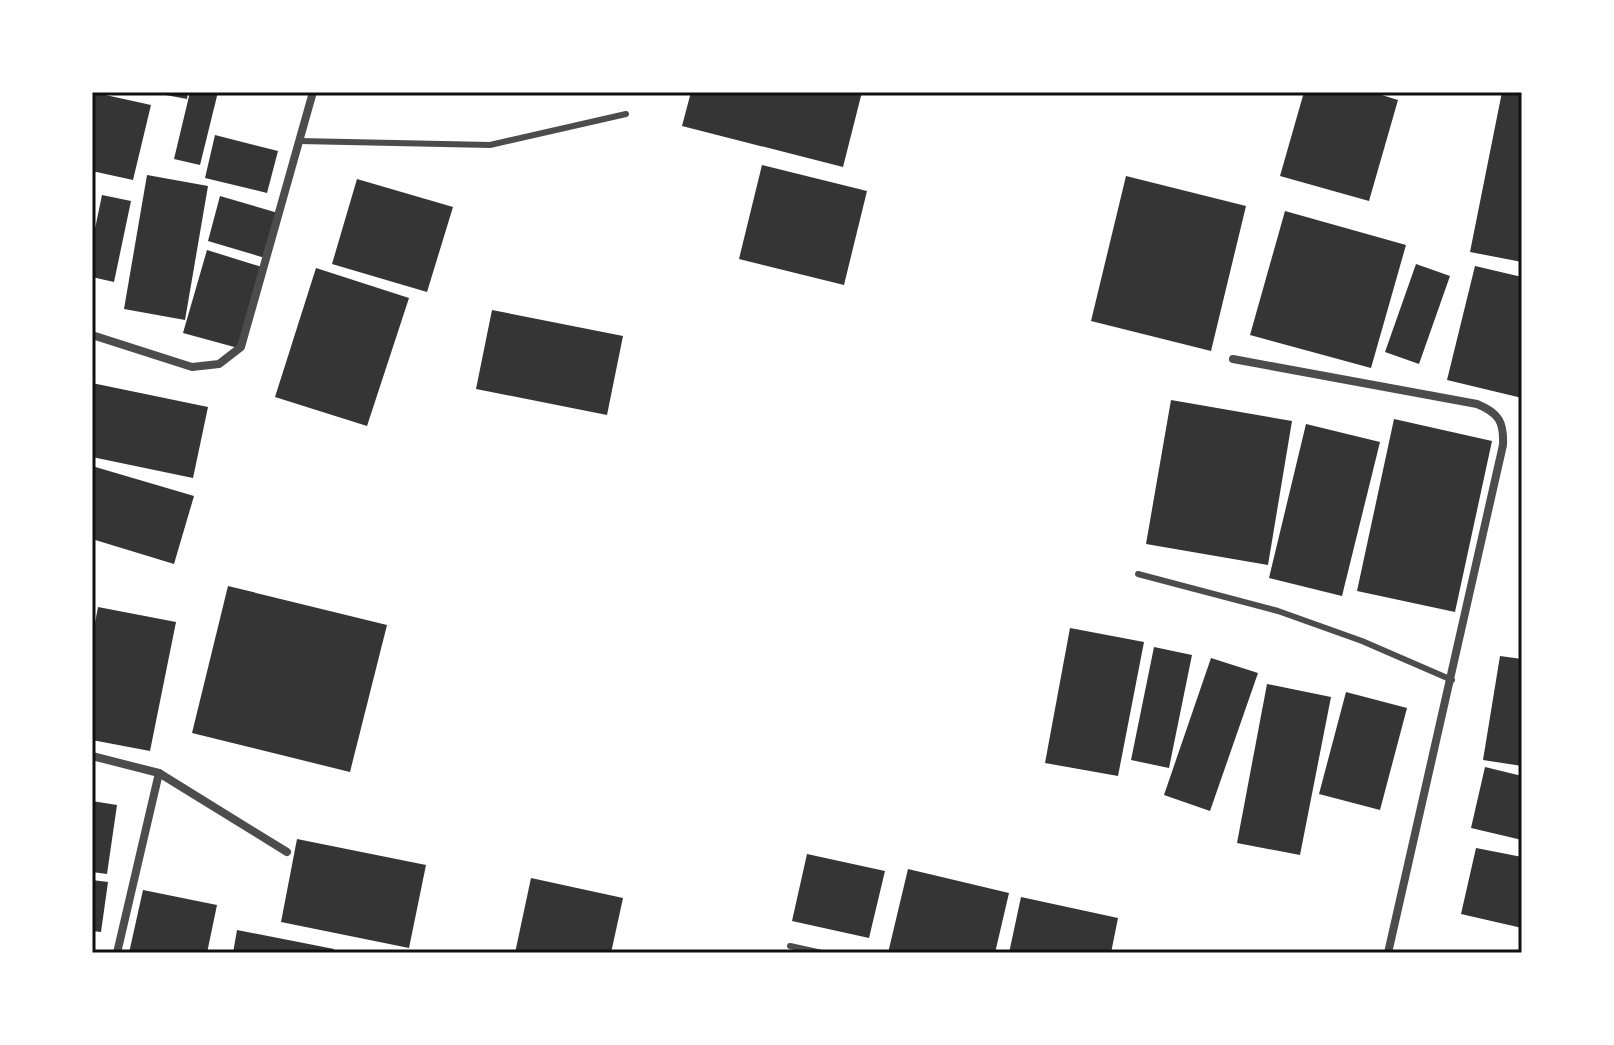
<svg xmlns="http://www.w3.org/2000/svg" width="1614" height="1045" viewBox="0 0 1614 1045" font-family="Signika,sans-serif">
<rect width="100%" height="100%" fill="#fff"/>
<g fill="#353535">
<path d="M 92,92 L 151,105 L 133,180 L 92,171 Z"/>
<path d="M 150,92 L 188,92 L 187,99 Z"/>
<path d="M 190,92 L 218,92 L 200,165 L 174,159 Z"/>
<path d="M 691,92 L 862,92 L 843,167 L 682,126 Z"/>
<path d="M 1304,92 L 1372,92 L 1398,100 L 1369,201 L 1280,176 Z"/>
<path d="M 1502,92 L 1522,92 L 1522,262 L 1470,252 Z"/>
<path d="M 215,135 L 278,151 L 267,193 L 205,178 Z"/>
<path d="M 762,165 L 867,191 L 844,285 L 739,259 Z"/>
<path d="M 147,175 L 208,186 L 185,320 L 124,309 Z"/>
<path d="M 1126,176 L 1246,206 L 1211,351 L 1091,321 Z"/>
<path d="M 357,179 L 453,207 L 427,292 L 332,264 Z"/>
<path d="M 102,195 L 131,201 L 114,282 L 92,277 L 92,243 Z"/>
<path d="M 220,196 L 278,213 L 265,258 L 208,241 Z"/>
<path d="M 1285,211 L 1406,245 L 1371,368 L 1250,335 Z"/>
<path d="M 207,250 L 262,267 L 238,348 L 183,333 Z"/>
<path d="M 1416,264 L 1450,276 L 1419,364 L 1385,352 Z"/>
<path d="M 1475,266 L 1522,277 L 1522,398 L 1447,380 Z"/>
<path d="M 316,268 L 409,298 L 367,426 L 275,397 Z"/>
<path d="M 492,310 L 623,336 L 607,415 L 476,389 Z"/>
<path d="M 92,383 L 208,407 L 193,478 L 92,457 Z"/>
<path d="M 1171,400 L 1292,421 L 1268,565 L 1146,544 Z"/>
<path d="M 1394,419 L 1492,441 L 1455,612 L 1357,591 Z"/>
<path d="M 1306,424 L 1380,442 L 1342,596 L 1269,578 Z"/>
<path d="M 92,466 L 194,496 L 174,564 L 92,539 Z"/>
<path d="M 228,586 L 387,625 L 350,772 L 192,733 Z"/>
<path d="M 98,607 L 176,622 L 150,751 L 92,740 L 92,639 Z"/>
<path d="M 1070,628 L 1144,642 L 1118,776 L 1045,763 Z"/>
<path d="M 1154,647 L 1192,655 L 1169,768 L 1131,760 Z"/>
<path d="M 1500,656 L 1522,659 L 1522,766 L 1483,760 Z"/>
<path d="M 1211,658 L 1258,673 L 1210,811 L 1164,795 Z"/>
<path d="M 1267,684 L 1331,697 L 1300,855 L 1237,843 Z"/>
<path d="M 1346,692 L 1407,708 L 1380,810 L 1319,794 Z"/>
<path d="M 1485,767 L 1522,776 L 1522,840 L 1471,828 Z"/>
<path d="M 92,801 L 117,805 L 107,874 L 92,872 Z"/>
<path d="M 297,839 L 426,865 L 409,948 L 281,922 Z"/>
<path d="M 1476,848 L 1522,857 L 1522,928 L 1461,914 Z"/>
<path d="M 807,854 L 885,871 L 869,938 L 792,921 Z"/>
<path d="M 908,869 L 1009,893 L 995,953 L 888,953 Z"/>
<path d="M 531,878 L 623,898 L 611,953 L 515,953 Z"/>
<path d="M 92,880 L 108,882 L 101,932 L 92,931 Z"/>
<path d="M 143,890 L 217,905 L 207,953 L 129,953 Z"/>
<path d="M 1021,897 L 1118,918 L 1111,953 L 1009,953 Z"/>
<path d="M 237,930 L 334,949 L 333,953 L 233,953 Z"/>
</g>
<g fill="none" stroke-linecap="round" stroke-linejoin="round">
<g stroke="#4c4c4c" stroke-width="6">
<path d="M 299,141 L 490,145 L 626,114"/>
<path d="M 1138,574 L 1278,611 L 1362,641 L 1452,680"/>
<path d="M 790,946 L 822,953"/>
</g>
<g stroke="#4c4c4c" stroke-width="8">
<path d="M 92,335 L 192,367 L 219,364 L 241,347 L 313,92"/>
<path d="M 1233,359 L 1477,404 C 1499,413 1504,422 1503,445 L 1388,953"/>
<path d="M 92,756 L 159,773 L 287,852"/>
<path d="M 117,953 L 159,773"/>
</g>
</g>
<rect width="1614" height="1045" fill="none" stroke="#ffffff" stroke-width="188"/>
<rect x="94" y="94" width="1426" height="857" fill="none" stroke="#111" stroke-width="3"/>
</svg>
